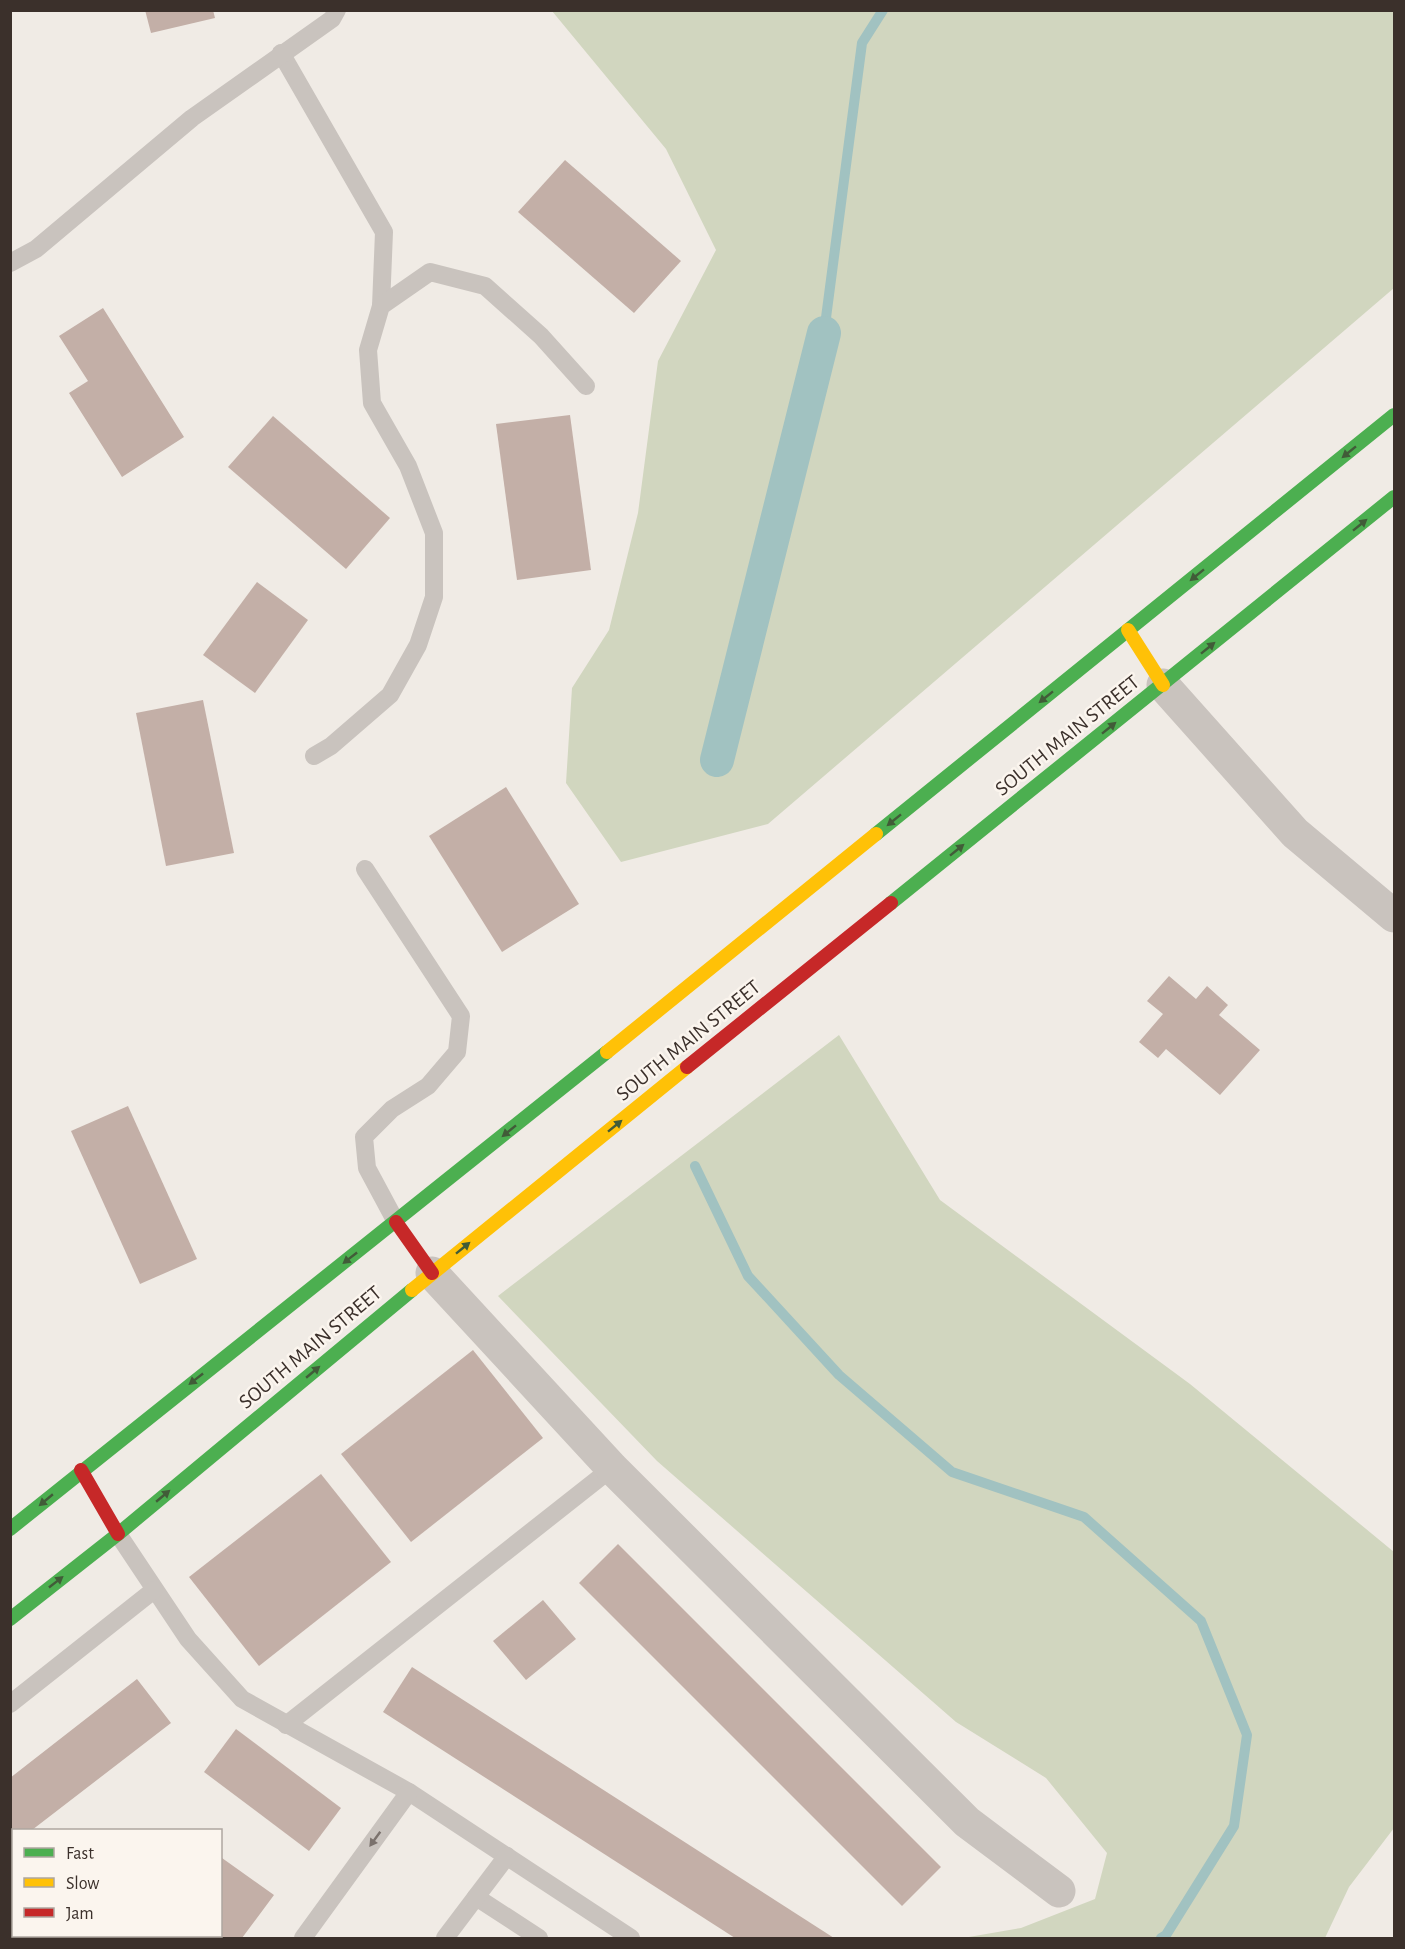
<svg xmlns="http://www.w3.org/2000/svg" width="1405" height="1949" viewBox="0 0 1405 1949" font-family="'Alegreya Sans',sans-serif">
<rect width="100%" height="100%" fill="#f0ebe5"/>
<g fill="#d1d6bf">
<path d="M 552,11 L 1394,11 L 1394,288 L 768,824 L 621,862 L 566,783 L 572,688 L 609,630 L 638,513 L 658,361 L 716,250 L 666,149 Z"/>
<path d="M 839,1035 L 940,1200 L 1190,1384 L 1394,1552 L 1394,1828 L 1349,1887 L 1325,1938 L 963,1938 L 1021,1928 L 1095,1899 L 1107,1853 L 1046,1778 L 956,1722 L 657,1461 L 498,1296 Z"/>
</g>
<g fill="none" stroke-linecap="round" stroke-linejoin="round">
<g stroke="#a1c2c1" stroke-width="10">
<path d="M 824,333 L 862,43 L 883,10"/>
<path d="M 695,1166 L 748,1276 L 839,1375 L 952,1472 L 1084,1517 L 1201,1621 L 1247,1735 L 1234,1826 L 1166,1935 L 1161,1938"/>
</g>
<path stroke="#a1c2c1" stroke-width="34" d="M 717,760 L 824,333"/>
</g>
<g fill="#c3afa7">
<path d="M 145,10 L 213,10 L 215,18 L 151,33 Z"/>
<path d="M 565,160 L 681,261 L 634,313 L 518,212 Z"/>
<path d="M 103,308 L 184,437 L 122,477 L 69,393 L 88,381 L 59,336 Z"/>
<path d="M 570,415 L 591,570 L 517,580 L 496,424 Z"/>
<path d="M 273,416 L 390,518 L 346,569 L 228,467 Z"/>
<path d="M 257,582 L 308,620 L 255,693 L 203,655 Z"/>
<path d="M 203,700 L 234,853 L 166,866 L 136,713 Z"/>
<path d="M 506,787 L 579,904 L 502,952 L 429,836 Z"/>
<path d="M 1169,976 L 1196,999 L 1207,986 L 1228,1005 L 1219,1015 L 1260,1050 L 1220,1095 L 1166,1049 L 1158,1058 L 1139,1042 L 1163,1014 L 1147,1001 Z"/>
<path d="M 128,1106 L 197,1259 L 140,1284 L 71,1131 Z"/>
<path d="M 473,1350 L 543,1438 L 411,1542 L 341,1454 Z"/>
<path d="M 321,1474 L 391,1562 L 259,1666 L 189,1577 Z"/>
<path d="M 618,1544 L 941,1867 L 902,1906 L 579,1583 Z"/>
<path d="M 543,1600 L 576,1639 L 526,1680 L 493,1641 Z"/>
<path d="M 412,1667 L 834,1938 L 735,1938 L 383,1712 Z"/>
<path d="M 137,1679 L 171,1723 L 32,1830 L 14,1830 L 14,1845 L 10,1847 L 10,1778 Z"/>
<path d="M 236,1729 L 341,1808 L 309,1851 L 204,1772 Z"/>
<path d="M 222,1858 L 274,1895 L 242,1938 L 164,1938 L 166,1936 L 220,1936 Z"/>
</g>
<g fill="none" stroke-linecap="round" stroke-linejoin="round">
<g stroke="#c9c3be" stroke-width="18">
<path d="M 281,53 L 384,232 L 381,306"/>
<path d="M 10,263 L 36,249 L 192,118 L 332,19 L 337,10"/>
<path d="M 314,756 L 331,746 L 390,695 L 418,645 L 434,597 L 434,533 L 408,466 L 372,403 L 368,350 L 381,306 L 430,272 L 485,286 L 541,336 L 586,386"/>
<path d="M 365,869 L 461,1016 L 457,1052 L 428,1086 L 392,1109 L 364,1137 L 367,1168 L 396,1222"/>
<path d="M 118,1534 L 188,1639 L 242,1699 L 409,1792 L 631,1938"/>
<path d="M 10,1704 L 154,1590"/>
<path d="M 286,1725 L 612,1468"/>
<path d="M 476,1897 L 539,1938"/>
<path d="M 303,1938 L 409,1792"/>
<path d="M 445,1938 L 507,1856"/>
</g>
<g stroke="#c9c3be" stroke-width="33">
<path d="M 1163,685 L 1295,833 L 1394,916"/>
<path d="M 432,1273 L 612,1468 L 967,1822 L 1059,1891"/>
</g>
<g stroke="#4caf50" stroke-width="14">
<path d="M 876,834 L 1394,415"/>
<path d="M 891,903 L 1394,497"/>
<path d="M 10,1529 L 607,1052"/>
<path d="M 10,1619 L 118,1534 L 412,1290"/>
</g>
<g stroke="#ffc107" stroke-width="14">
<path d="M 1128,630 L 1163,685"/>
<path d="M 607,1052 L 876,834"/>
<path d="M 412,1290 L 687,1067"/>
</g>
<g stroke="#c62828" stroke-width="14">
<path d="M 687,1067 L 891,903"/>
<path d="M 396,1222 L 432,1273"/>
<path d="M 81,1470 L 118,1534"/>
</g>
</g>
<defs><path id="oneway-solid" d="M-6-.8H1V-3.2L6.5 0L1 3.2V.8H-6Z" transform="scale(1.5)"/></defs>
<g fill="#415c38">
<use href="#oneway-solid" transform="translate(1349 452) rotate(141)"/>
<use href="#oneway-solid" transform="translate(1360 525) rotate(-39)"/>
<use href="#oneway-solid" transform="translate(1197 575) rotate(141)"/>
<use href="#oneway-solid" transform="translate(1208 648) rotate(-39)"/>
<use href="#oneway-solid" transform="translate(1046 697) rotate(141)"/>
<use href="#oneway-solid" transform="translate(1109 728) rotate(-39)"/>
<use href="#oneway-solid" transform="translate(894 820) rotate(141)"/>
<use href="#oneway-solid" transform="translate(957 850) rotate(-39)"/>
<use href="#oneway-solid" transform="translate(615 1126) rotate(-39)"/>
<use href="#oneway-solid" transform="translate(509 1131) rotate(141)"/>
<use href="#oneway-solid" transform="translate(463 1248) rotate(-39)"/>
<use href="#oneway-solid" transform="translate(350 1258) rotate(142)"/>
<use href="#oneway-solid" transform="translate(313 1372) rotate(-40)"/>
<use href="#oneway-solid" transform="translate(196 1379) rotate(142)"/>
<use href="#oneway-solid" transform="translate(163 1496) rotate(-40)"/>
<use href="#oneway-solid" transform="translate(46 1500) rotate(140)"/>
<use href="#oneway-solid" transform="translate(56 1582) rotate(-38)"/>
</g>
<use fill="#7b726d" href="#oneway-solid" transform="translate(375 1839) rotate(126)"/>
<g text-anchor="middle" stroke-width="5" stroke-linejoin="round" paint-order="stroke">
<g font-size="21" fill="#3b302b" stroke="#fbf5ee">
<text transform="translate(1067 735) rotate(-39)" y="7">SOUTH MAIN STREET</text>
<text transform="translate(688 1040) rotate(-39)" y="7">SOUTH MAIN STREET</text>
<text transform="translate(310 1347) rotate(-40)" y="7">SOUTH MAIN STREET</text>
</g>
</g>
<rect width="1405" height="1949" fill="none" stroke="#3b302b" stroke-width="24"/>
<rect x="12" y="1829" width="210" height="108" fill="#fbf5ee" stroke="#aea6a0" stroke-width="1.5"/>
<rect x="24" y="1848" width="30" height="9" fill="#4caf50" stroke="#aea6a0" stroke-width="1.5"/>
<text x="66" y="1859" font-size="18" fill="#3b302b">Fast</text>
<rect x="24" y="1878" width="30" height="9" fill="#ffc107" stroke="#aea6a0" stroke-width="1.5"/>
<text x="66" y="1889" font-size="18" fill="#3b302b">Slow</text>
<rect x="24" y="1908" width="30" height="9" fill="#c62828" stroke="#aea6a0" stroke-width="1.5"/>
<text x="66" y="1919" font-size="18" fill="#3b302b">Jam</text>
</svg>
